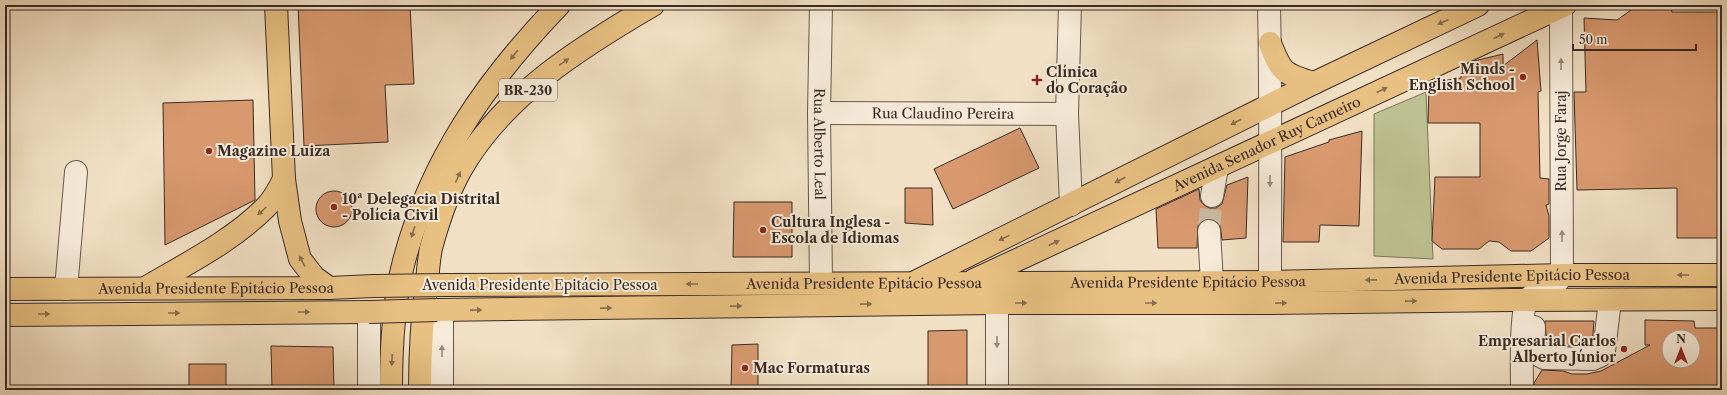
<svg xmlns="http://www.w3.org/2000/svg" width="1727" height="395" viewBox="0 0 1727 395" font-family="'Libre Caslon Text',serif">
<rect width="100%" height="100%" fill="#f1e0c4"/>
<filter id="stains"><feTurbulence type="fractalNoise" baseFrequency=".005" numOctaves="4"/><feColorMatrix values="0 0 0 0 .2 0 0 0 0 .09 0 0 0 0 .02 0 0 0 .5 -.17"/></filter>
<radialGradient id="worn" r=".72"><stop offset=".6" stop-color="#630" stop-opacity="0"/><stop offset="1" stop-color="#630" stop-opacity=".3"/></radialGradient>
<path fill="#bdc191" stroke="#7b765a" d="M 1426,92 L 1433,259 L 1374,256 L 1374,114 Z"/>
<g fill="#d9996f" stroke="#392a24" fill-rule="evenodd">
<path d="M 298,5 L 410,5 L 414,84 L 385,85 L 388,142 L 304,146 Z"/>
<path d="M 1634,5 L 1670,5 L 1672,12 L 1722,12 L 1722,238 L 1677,238 L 1677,188 L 1577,190 L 1574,92 L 1586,92 L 1584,18 L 1617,20 L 1631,10 Z"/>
<path d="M 1537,40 L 1541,91 L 1538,92 L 1540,178 L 1549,179 L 1549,204 L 1546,205 L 1549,216 L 1549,238 L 1531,251 L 1511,251 L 1499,242 L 1489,241 L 1479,249 L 1442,249 L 1432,241 L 1435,177 L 1480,177 L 1480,123 L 1428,123 L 1429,83 L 1461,78 L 1461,67 L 1474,61 L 1503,54 L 1503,66 Z"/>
<path d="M 253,100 L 255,200 L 165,245 L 163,103 Z"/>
<path d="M 1020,128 L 1039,168 L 953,209 L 934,169 Z"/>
<path d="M 1362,131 L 1359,226 L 1320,225 L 1319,242 L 1283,242 L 1285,157 L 1329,142 L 1329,140 Z"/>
<path d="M 1248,177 L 1246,238 L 1222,240 L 1220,224 L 1215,220 L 1208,219 L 1202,221 L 1198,226 L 1197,248 L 1158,248 L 1156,209 L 1199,189 L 1200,200 L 1204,205 L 1209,208 L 1216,208 L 1222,204 L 1227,185 Z"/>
<path d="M 905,188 L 932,188 L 933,225 L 905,223 Z"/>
<circle cx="334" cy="209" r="18"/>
<path d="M 734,202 L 792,202 L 792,257 L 733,257 Z"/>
<path d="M 1645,320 L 1694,321 L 1695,328 L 1722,328 L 1722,389 L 1543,390 L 1534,388 L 1534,383 L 1542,370 L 1563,371 L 1572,374 L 1587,374 L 1601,371 L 1650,345 L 1645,345 ZM 1669,337 L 1693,337 L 1693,361 L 1669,361 Z"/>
<path d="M 1545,321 L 1594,321 L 1592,346 L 1547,346 Z"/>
<path d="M 967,330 L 967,390 L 928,390 L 928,331 Z"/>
<path d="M 758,344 L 758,390 L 731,390 L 732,345 Z"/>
<path d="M 271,346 L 333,347 L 334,390 L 272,390 Z"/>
<rect x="189" y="364" width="37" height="26"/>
</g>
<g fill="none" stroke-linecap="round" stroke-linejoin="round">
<path stroke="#ccbca4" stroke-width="22" stroke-dasharray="22 11" stroke-linecap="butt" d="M 1209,231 L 1212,196"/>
<defs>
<g id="minor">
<path id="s1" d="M 821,5 L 819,113 L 821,283"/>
<path d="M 1070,5 L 1067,114 L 1071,205"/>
<path d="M 1269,5 C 1271,97 1270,190 1270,282"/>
<path id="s2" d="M 819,113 L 1067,114"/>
<path d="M 1212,196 L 1217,168"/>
<path d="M 1209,231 L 1212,282"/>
<path d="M 66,289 L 76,172"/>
<path d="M 997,303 L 997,390"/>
<path d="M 442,310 L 442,390"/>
<path d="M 369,312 L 369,390"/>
<path d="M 1534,327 C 1534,341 1530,352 1544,358 L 1593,359 L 1600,356 L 1604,351 L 1610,300"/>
<path d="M 1522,390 C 1522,374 1520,308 1528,299 C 1538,287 1554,291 1562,275 L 1561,5"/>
</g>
<g id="major">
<path d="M 276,5 L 284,179 L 290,221 L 300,259 L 314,277 L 329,288"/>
<path d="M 1270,43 C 1281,72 1283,74 1314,83"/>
<path id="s3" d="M 974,280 L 1565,5"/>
<path d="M 917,281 L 1314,83 L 1478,5"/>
<path id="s4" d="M 446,285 L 1270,282 L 1562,275 L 1722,275"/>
<path d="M 147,287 C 188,263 232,241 266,207 C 274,199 279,189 284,179"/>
<path id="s5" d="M 5,289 L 329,288 L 373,286"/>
<path d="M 437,310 L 997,303 L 1271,303 L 1511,300 L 1722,299"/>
<path d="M 5,315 L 369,312"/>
</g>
<g id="highway">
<path d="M 391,390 C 391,347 393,302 404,261 C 431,159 487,80 559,5"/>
<path d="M 420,390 C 420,354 422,317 427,281 C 428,270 429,258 431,248 C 438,222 447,195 460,171 C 502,96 581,47 653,5"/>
</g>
</defs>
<use href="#minor" stroke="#67584c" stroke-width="24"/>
<use href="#major" stroke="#392a24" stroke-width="24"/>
<use href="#highway" stroke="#392a24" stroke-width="24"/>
<use href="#minor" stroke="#f6ebd9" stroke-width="22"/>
<use href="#major" stroke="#e8c082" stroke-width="22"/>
<use href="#highway" stroke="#e8c082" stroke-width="22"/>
<defs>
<g id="major-bridge">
<path d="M 373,286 L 446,285"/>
<path d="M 369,312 L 437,310"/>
</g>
</defs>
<use href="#major-bridge" stroke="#392a24" stroke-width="24" stroke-linecap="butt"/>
<use href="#major-bridge" stroke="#e8c082" stroke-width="22"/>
</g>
<defs><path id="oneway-solid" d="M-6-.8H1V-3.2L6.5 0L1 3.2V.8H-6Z"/></defs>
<g fill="#886e4e">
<use href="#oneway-solid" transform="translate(1443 22) rotate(155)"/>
<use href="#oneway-solid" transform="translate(1499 36) rotate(-25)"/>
<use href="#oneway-solid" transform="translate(514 55) rotate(128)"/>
<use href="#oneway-solid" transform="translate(564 62) rotate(-34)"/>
<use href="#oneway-solid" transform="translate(1382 90) rotate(-25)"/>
<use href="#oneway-solid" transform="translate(1236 122) rotate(153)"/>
<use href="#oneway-solid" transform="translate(458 177) rotate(-66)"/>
<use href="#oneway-solid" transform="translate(1120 180) rotate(153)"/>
<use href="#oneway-solid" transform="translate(262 211) rotate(138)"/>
<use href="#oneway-solid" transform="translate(413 232) rotate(107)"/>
<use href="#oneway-solid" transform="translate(1004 238) rotate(154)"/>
<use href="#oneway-solid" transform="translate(1054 243) rotate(-25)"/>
<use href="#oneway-solid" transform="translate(302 261) rotate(-118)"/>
<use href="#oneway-solid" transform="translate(1683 275) rotate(-180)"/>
<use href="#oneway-solid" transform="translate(1371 280) rotate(179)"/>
<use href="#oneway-solid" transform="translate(692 284) rotate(180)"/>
<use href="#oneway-solid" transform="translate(1411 301) rotate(-1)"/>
<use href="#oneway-solid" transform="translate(1021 303)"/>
<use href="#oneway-solid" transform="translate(1151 303)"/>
<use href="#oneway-solid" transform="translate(1281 303) rotate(-1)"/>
<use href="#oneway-solid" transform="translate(866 304) rotate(-1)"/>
<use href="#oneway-solid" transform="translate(736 306) rotate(-1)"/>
<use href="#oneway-solid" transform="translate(606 308) rotate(-1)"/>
<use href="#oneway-solid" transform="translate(476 310) rotate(-1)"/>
<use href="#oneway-solid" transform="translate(304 312)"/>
<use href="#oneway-solid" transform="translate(174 313)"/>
<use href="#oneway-solid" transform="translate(44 314)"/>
<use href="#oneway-solid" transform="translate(392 360) rotate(93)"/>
</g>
<g fill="#988a7e">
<use href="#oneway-solid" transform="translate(1561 64) rotate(-90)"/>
<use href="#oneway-solid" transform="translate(1270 181) rotate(90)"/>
<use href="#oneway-solid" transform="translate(1562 236) rotate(-90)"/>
<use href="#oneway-solid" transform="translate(997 342) rotate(90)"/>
<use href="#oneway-solid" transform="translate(442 351) rotate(-90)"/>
</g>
<g fill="#8f2418" stroke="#f6ebd9" stroke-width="1.5">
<circle cx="1523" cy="77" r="4"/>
<path d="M1035 74h4v4h4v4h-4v4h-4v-4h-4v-4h4z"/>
<circle cx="209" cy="151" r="4"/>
<circle cx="334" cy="207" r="4"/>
<circle cx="763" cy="230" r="4"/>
<circle cx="1624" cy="349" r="4"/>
<circle cx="745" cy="368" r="4"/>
</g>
<g text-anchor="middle" stroke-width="4" stroke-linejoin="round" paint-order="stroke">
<rect fill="#f6ebd9" stroke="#72645a" stroke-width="1" x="499" y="79" width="58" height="22" rx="3"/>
<g font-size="13" font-weight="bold" fill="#392a24">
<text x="528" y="95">BR-230</text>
</g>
<g font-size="14" font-weight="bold" fill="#392a24" stroke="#f6ebd9" text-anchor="start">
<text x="1515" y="74" text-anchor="end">Minds -<tspan x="1515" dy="16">English School</tspan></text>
<text x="1046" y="77">Clínica<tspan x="1046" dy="16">do Coração</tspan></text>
<text x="217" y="156">Magazine Luiza</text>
<text x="342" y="204">10ª Delegacia Distrital<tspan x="342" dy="16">- Polícia Civil</tspan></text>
<text x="771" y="227">Cultura Inglesa -<tspan x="771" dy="16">Escola de Idiomas</tspan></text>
<text x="1616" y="346" text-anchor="end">Empresarial Carlos<tspan x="1616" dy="16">Alberto Júnior</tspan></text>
<text x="753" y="373">Mac Formaturas</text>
</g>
<g font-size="14" fill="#392a24" stroke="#f6ebd9">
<text dy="5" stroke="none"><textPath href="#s2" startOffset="124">Rua Claudino Pereira</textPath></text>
<text transform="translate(1561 141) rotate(-90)" y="5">Rua Jorge Faraj</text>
<text dy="5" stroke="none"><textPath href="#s1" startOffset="139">Rua Alberto Leal</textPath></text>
<text dy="5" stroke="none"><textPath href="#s3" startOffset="323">Avenida Senador Ruy Carneiro</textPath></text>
<text dy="5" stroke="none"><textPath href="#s4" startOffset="1066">Avenida Presidente Epitácio Pessoa</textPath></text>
<text dy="5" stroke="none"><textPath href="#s4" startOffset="742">Avenida Presidente Epitácio Pessoa</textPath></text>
<text dy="5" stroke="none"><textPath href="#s4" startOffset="418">Avenida Presidente Epitácio Pessoa</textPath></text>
<text x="540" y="290">Avenida Presidente Epitácio Pessoa</text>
<text dy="5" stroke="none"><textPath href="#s5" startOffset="211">Avenida Presidente Epitácio Pessoa</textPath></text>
</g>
</g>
<rect width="1727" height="395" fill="none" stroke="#f1e0c4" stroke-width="20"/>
<rect x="6" y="6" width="1715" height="383" fill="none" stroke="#392a24" stroke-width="2"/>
<rect x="10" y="10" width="1707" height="375" fill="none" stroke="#392a24"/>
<g transform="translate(1681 349)"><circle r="19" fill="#f6ebd9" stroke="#aa9e91"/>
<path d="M0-3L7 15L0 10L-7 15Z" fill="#8f2418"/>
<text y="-6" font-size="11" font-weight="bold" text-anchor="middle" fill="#392a24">N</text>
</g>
<path d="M1573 44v6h123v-6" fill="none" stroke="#392a24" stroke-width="2"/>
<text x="1579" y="44" font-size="12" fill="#392a24" stroke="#f6ebd9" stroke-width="3" paint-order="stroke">50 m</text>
<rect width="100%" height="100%" filter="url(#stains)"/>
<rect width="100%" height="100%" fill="url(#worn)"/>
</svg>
